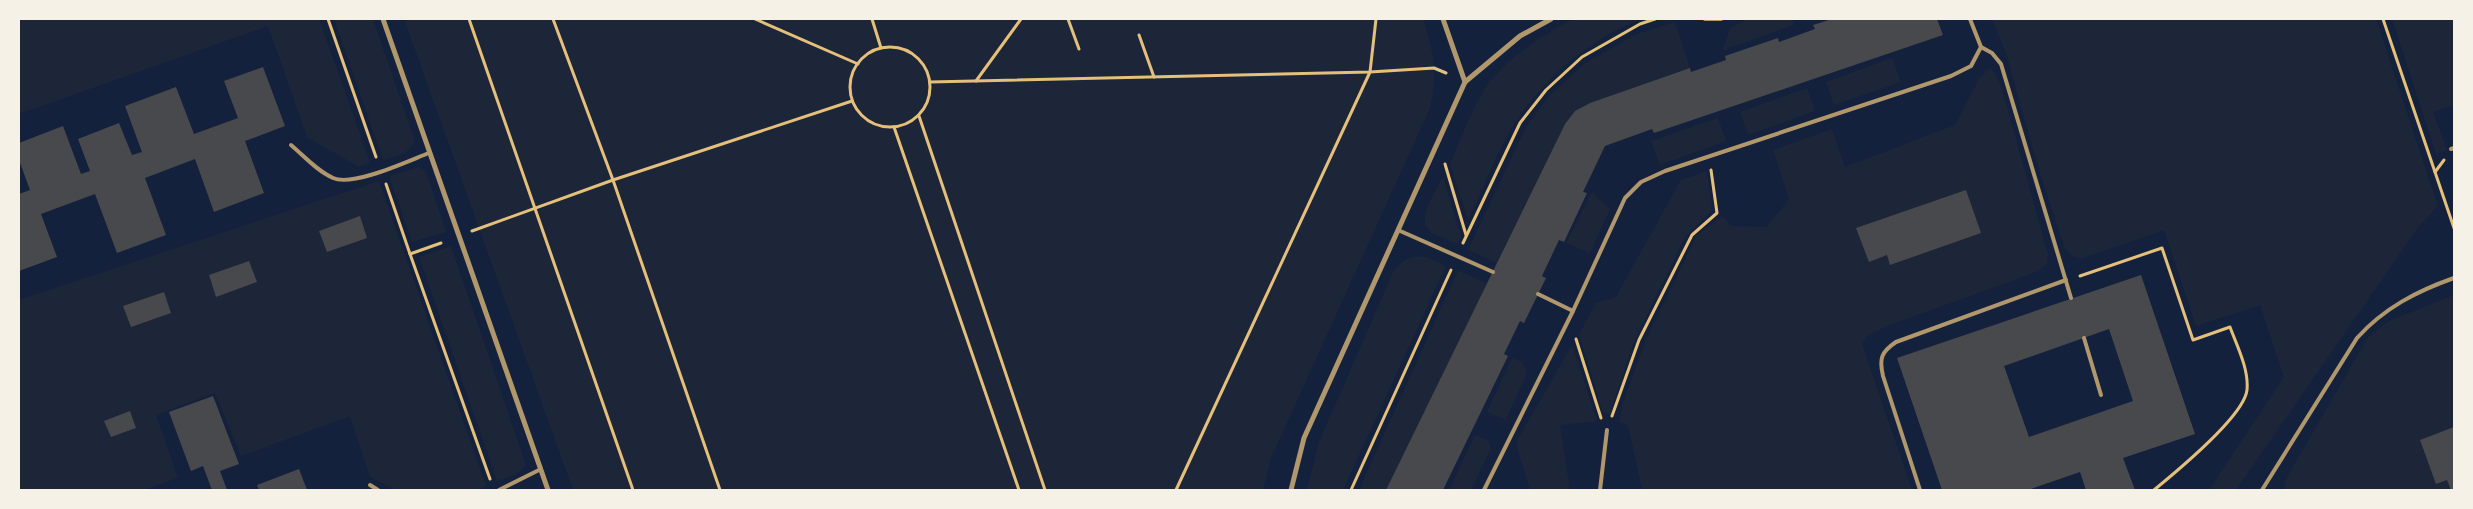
<svg xmlns="http://www.w3.org/2000/svg" width="2473" height="509" viewBox="0 0 2473 509" font-family="Mulish,sans-serif">
<rect width="100%" height="100%" fill="#14213d"/>
<g fill="#1d2539">
<path d="M 19,19 L 319,19 L 370,162 L 359,167 L 307,137 L 268,26 L 19,114 Z"/>
<path d="M 334,19 L 373,19 L 415,142 L 405,153 L 383,160 Z"/>
<path d="M 404,19 L 1423,19 C 1434,54 1438,72 1430,108 L 1271,458 L 1263,490 L 573,490 Z"/>
<path d="M 1573,19 L 1640,19 C 1589,40 1545,77 1515,123 C 1497,151 1483,190 1468,220 L 1450,164 C 1461,140 1471,109 1486,87 C 1503,61 1546,33 1573,19 Z"/>
<path d="M 1748,19 L 1792,19 L 1794,25 L 1723,50 L 1730,28 Z"/>
<path d="M 1992,19 L 2376,19 L 2438,206 L 2419,226 L 2236,490 L 2209,490 L 2284,377 L 2260,305 L 2196,326 L 2164,230 L 2083,258 L 2074,257 L 2065,249 L 2037,164 L 2006,53 Z"/>
<path d="M 2392,19 L 2454,19 L 2454,105 L 2433,112 L 2447,150 L 2436,154 Z"/>
<path d="M 1675,22 L 1690,68 L 1590,103 L 1575,111 L 1565,124 L 1497,263 L 1468,250 L 1526,127 L 1549,96 L 1585,63 L 1637,34 Z"/>
<path d="M 1892,58 L 1901,82 L 1834,105 L 1826,82 Z"/>
<path d="M 1990,68 L 1996,75 L 2002,89 L 2048,254 L 2047,264 L 2036,272 L 1887,326 L 1867,336 L 1862,344 L 1912,490 L 1642,490 L 1628,425 L 1619,422 L 1623,402 L 1646,340 L 1697,235 L 1722,216 L 1732,226 L 1766,227 L 1789,199 L 1773,150 L 1832,129 L 1845,167 L 1955,125 L 1979,79 Z"/>
<path d="M 1807,88 L 1815,111 L 1748,135 L 1740,112 Z"/>
<path d="M 1718,118 L 1726,141 L 1660,165 L 1651,141 Z"/>
<path d="M 419,167 L 426,171 L 446,232 L 412,242 L 389,176 Z"/>
<path d="M 1707,171 L 1712,210 L 1685,237 L 1633,344 L 1610,414 L 1603,413 L 1579,334 L 1596,303 L 1616,297 L 1681,180 Z"/>
<path d="M 1443,177 L 1461,236 L 1457,244 C 1449,240 1439,237 1431,232 C 1414,220 1437,190 1443,177 Z"/>
<path d="M 379,181 L 486,486 L 476,490 L 394,490 L 370,477 L 350,416 L 241,456 L 215,393 L 156,415 L 178,478 L 144,490 L 19,490 L 19,300 Z"/>
<path d="M 1592,192 L 1610,209 L 1590,253 L 1566,243 Z"/>
<path d="M 451,246 L 526,465 L 517,474 L 497,481 L 419,257 Z"/>
<path d="M 1412,257 L 1427,257 L 1446,266 L 1343,490 L 1307,490 L 1319,442 L 1394,270 L 1405,260 Z"/>
<path d="M 1458,270 L 1487,284 L 1386,490 L 1359,490 Z"/>
<path d="M 2454,295 L 2454,490 L 2285,490 L 2284,484 L 2294,465 L 2368,337 L 2387,322 Z"/>
<path d="M 1572,345 L 1597,421 L 1560,425 L 1570,490 L 1530,490 L 1517,447 L 1518,439 Z"/>
<path d="M 1512,358 L 1522,362 L 1527,373 L 1506,420 L 1487,412 Z"/>
<path d="M 1475,435 L 1488,440 L 1491,448 L 1471,490 L 1449,490 Z"/>
</g>
<g fill="#48494c" fill-rule="evenodd">
<path d="M 1832,19 L 1937,19 L 1943,35 L 1654,133 L 1652,129 L 1605,146 L 1583,192 L 1587,193 L 1564,242 L 1559,240 L 1551,257 L 1542,276 L 1546,278 L 1524,323 L 1520,321 L 1504,354 L 1508,356 L 1443,490 L 1386,490 L 1565,124 L 1575,111 L 1590,103 L 1690,68 L 1691,72 L 1726,60 L 1725,56 L 1778,38 L 1779,42 L 1815,29 L 1813,25 Z"/>
<path d="M 263,67 L 285,126 L 245,141 L 264,193 L 214,212 L 195,159 L 145,178 L 166,235 L 117,253 L 95,194 L 41,214 L 57,257 L 19,271 L 19,194 L 30,190 L 19,160 L 19,143 L 63,126 L 81,174 L 90,171 L 78,139 L 119,123 L 132,155 L 142,152 L 125,106 L 176,87 L 194,134 L 238,118 L 224,81 Z"/>
<path d="M 1966,190 L 1981,233 L 1890,265 L 1887,255 L 1869,262 L 1856,228 Z"/>
<path d="M 360,216 L 367,238 L 327,252 L 319,231 Z"/>
<path d="M 249,261 L 257,282 L 216,297 L 209,275 Z"/>
<path d="M 2141,275 L 2195,434 L 2123,458 L 2135,490 L 2086,490 L 2080,472 L 2028,490 L 1942,490 L 1897,358 ZM 2109,329 L 2133,401 L 2029,437 L 2004,366 Z"/>
<path d="M 164,292 L 171,313 L 131,327 L 123,306 Z"/>
<path d="M 213,396 L 239,464 L 220,471 L 227,490 L 212,490 L 203,466 L 191,471 L 169,412 Z"/>
<path d="M 130,411 L 136,428 L 111,437 L 104,421 Z"/>
<path d="M 2454,427 L 2454,490 L 2451,490 L 2447,480 L 2436,484 L 2420,440 Z"/>
<path d="M 299,469 L 307,490 L 259,490 L 257,485 Z"/>
</g>
<g fill="none" stroke-linecap="round" stroke-linejoin="round">
<g stroke="#e5c07b" stroke-width="3">
<path d="M 328,19 L 376,157"/>
<path d="M 469,19 L 633,490"/>
<path d="M 553,19 L 613,180 L 720,490"/>
<path d="M 755,19 L 858,64"/>
<path d="M 872,19 L 881,48"/>
<path d="M 1068,19 L 1079,49"/>
<path d="M 2383,19 L 2454,228"/>
<path d="M 1139,35 L 1154,77"/>
<circle cx="890" cy="87" r="40"/>
<path d="M 976,81 L 1021,19"/>
<path d="M 930,82 L 1370,72 L 1434,68 L 1446,73"/>
<path d="M 919,116 L 1045,490"/>
<path d="M 894,127 L 1019,490"/>
<path d="M 1445,164 L 1466,235"/>
<path d="M 2435,172 L 2444,160"/>
<path d="M 386,184 L 410,254 L 441,243"/>
<path d="M 472,231 L 613,180 L 852,101"/>
<path d="M 1463,243 L 1520,123 L 1546,90 L 1582,57 L 1640,24 L 1655,19"/>
<path d="M 410,254 L 490,479"/>
<path d="M 2080,276 L 2162,248 L 2193,340 L 2230,327 C 2237,346 2249,369 2247,390 C 2244,416 2176,472 2154,490"/>
<path d="M 1576,339 L 1601,418"/>
<path d="M 1612,416 L 1639,340 L 1692,235 L 1717,213 L 1711,170"/>
<path d="M 1176,490 L 1370,72 L 1376,19"/>
<path d="M 1351,490 L 1451,270"/>
</g>
<g stroke="#b1986c" stroke-width="4">
<path d="M 1705,19 L 1721,19"/>
<path d="M 1981,47 L 1992,53 L 2001,64 L 2071,298"/>
<path d="M 291,145 C 304,156 317,171 333,178 C 353,187 408,161 429,153"/>
<path d="M 2451,149 L 2454,148"/>
<path d="M 1398,230 L 1493,272"/>
<path d="M 1538,294 L 1573,311"/>
<path d="M 2084,338 L 2101,395"/>
<path d="M 370,485 L 378,490"/>
<path d="M 499,490 L 541,469"/>
<path d="M 1484,490 L 1573,311 L 1625,198 L 1641,182 L 1665,171 L 1951,76 L 1971,66 L 1981,47 L 1970,19"/>
<path d="M 1600,490 L 1607,430"/>
<path d="M 1920,490 L 1883,376 C 1879,359 1881,352 1896,342 L 2066,280"/>
<path d="M 2262,490 L 2357,338 C 2384,308 2417,291 2454,278"/>
</g>
<g stroke="#b1986c" stroke-width="5">
<path d="M 383,19 L 548,490"/>
<path d="M 1443,19 L 1465,82"/>
<path d="M 1291,490 L 1304,438 L 1465,82 L 1520,36 L 1551,19"/>
</g>
</g>
<rect width="2473" height="509" fill="none" stroke="#f6f1e7" stroke-width="40"/>
</svg>
